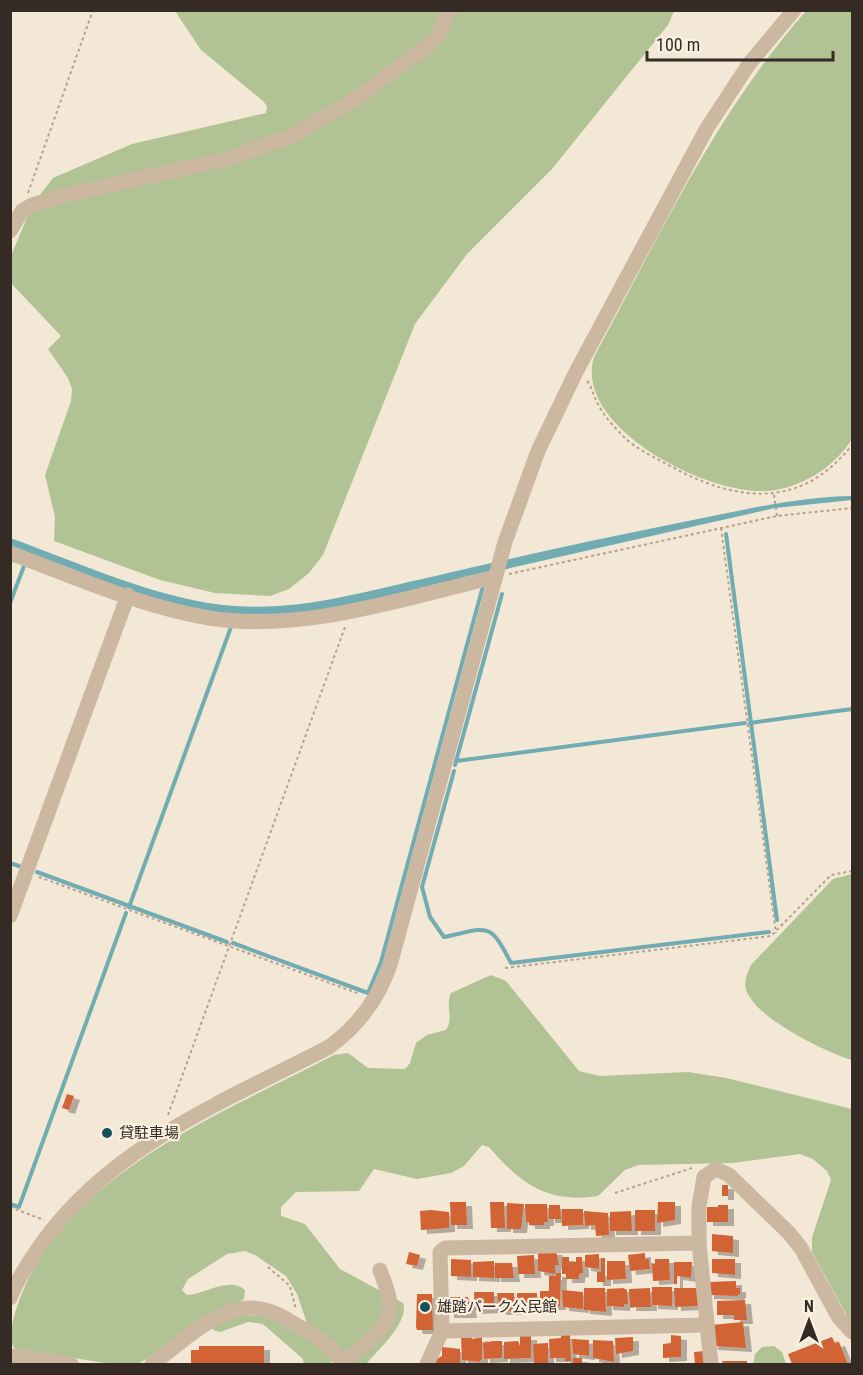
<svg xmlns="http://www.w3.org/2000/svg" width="863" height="1375" viewBox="0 0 863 1375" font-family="'Roboto Condensed','Noto Sans JP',sans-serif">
<defs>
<filter id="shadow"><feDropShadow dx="6" dy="4" stdDeviation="0" flood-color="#0004"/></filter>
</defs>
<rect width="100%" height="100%" fill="#f3e7d5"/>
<g fill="#b1c394">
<path d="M 175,11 L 446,11 L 435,33 L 349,99 L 258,145 L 39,196 L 53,178 L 132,144 L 266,113 L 267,106 L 263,101 L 201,50 Z"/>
<path d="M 454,11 L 674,11 L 668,25 L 552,169 L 467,254 L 415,324 L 323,555 L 309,573 L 289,589 L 270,596 L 215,593 L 160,580 L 54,541 L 55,517 L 45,475 L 71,401 L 72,389 L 68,378 L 48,349 L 61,336 L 11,283 L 11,256 L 28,215 L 33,210 L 228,163 L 426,52 Z"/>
<path d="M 806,11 L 852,11 L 852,439 C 836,465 806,485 775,490 C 717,501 572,429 594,357 C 659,237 715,114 806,11 Z"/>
<path d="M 852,874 L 852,1060 C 825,1052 763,1021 749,996 C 742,986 746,975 751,965 L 833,879 Z"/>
<path d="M 491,975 L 506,981 L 579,1071 L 600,1076 L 688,1072 L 726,1078 L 852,1109 L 852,1325 L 812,1252 L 812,1237 L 831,1180 L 827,1171 L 813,1159 L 800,1154 L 733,1163 L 638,1165 L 625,1170 L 598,1196 C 547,1204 520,1183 489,1147 L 482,1145 L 464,1166 L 451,1173 L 417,1179 L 374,1169 L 359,1191 L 296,1192 L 281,1207 L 281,1216 L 305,1224 L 340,1269 L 403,1303 C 410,1321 377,1351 366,1364 L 348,1364 L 307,1323 L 297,1294 L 286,1276 L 255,1255 L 245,1251 L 227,1254 L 188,1279 L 182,1290 L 187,1295 C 205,1294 230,1276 245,1290 L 244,1299 L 138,1364 L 112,1364 L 15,1349 C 6,1338 15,1313 19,1301 C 65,1174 223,1113 334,1055 L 348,1053 L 368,1068 L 405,1069 L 410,1063 L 416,1043 L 427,1035 L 446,1030 C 454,1019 445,1006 451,993 Z"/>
<path d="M 239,1315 L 266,1316 L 310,1339 L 332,1359 L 331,1364 L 304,1364 L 303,1359 L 263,1324 L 248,1322 L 220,1332 L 213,1330 L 213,1327 Z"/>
<path d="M 774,1346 L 782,1352 L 786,1364 L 753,1364 L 755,1354 L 762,1347 Z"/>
</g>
<path fill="#72acb3" d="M 852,496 L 852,500 L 775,508 L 330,609 C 290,614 251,619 211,613 C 142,602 76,571 11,548 L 10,538 C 81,563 160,601 235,606 C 302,611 366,591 431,577 C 515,557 599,539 683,522 C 739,511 795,497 852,496 Z"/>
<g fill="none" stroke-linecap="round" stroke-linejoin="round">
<g stroke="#72acb3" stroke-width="4">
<path d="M 726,534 L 777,920"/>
<path d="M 10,603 L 24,566"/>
<path d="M 750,723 L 852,709"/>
<path d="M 456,761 L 745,723"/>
<path d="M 455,765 L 502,594"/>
<path d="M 454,771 L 422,887 L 430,917 L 444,937 C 488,928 489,920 511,963 L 769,932"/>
<path d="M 10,863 L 19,866"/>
<path d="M 37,872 L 227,942"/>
<path d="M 129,907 L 231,627"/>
<path d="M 233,943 L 368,993 L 381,962 L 483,586"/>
<path d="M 10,1204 L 19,1207 L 126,913"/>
</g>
</g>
<g fill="#d26434" filter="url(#shadow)">
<path d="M 67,1094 L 74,1096 L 69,1110 L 62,1108 Z"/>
<rect x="722" y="1185" width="6" height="11"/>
<path d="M 450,1202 L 466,1202 L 467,1225 L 451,1225 Z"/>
<path d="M 490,1202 L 504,1202 L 505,1228 L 491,1228 Z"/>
<path d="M 658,1202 L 675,1202 L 675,1220 L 657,1223 Z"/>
<path d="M 507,1203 L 524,1204 L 521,1229 L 507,1229 Z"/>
<path d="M 525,1204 L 547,1204 L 548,1222 L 544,1222 L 544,1225 L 529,1225 L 529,1222 L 526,1222 Z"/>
<path d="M 549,1205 L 560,1205 L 561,1219 L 549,1219 Z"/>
<path d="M 718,1205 L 728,1205 L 728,1222 L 707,1222 L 707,1207 L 718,1207 Z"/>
<path d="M 562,1209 L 583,1209 L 583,1225 L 562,1226 Z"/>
<path d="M 431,1210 L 449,1212 L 449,1228 L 421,1230 L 420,1211 Z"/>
<rect x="635" y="1210" width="20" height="21"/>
<path d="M 584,1211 L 608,1213 L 609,1235 L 596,1236 L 595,1225 L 585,1226 Z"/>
<path d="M 631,1211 L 632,1231 L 610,1231 L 610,1212 Z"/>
<path d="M 712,1234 L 733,1236 L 733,1253 L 712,1251 Z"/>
<path d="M 538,1251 L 556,1251 L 559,1265 L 555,1265 L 555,1274 L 538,1271 Z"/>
<path d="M 409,1252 L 420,1255 L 417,1266 L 406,1264 Z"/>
<path d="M 645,1253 L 645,1259 L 649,1259 L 650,1269 L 630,1271 L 628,1255 Z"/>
<path d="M 599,1254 L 599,1269 L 585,1267 L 585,1255 Z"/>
<path d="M 534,1255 L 535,1274 L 518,1274 L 517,1256 Z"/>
<path d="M 562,1257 L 569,1257 L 569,1262 L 576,1262 L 576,1257 L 582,1257 L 583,1273 L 579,1274 L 579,1279 L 566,1279 L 566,1274 L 562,1274 Z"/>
<path d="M 601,1258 L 605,1258 L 605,1282 L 597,1282 L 597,1272 L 601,1272 Z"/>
<path d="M 451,1259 L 471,1260 L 471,1277 L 451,1276 Z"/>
<path d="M 655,1259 L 669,1259 L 670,1280 L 653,1281 L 652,1264 L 655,1264 Z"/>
<path d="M 712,1259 L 735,1259 L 735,1275 L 712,1273 Z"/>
<path d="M 494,1261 L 494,1278 L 473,1277 L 473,1262 Z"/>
<path d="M 607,1261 L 625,1261 L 626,1279 L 607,1280 Z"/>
<path d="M 674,1262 L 692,1262 L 691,1278 L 677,1276 L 677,1284 L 674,1284 Z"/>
<path d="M 495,1263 L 512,1263 L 514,1278 L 495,1278 Z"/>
<path d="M 556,1273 L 561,1273 L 560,1306 L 540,1306 L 540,1291 L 549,1291 L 549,1276 L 556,1276 Z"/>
<path d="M 736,1281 L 736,1288 L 740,1288 L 740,1294 L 737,1296 L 708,1295 L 708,1282 Z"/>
<path d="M 652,1287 L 672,1287 L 672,1306 L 652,1305 Z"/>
<path d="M 584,1288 L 605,1288 L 606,1312 L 584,1310 Z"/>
<path d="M 623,1288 L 627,1290 L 628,1304 L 624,1304 L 624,1307 L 607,1306 L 607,1289 Z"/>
<path d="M 650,1288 L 651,1307 L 630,1307 L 629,1289 Z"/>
<path d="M 674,1288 L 698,1288 L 698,1306 L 675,1307 Z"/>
<path d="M 562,1290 L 583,1292 L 583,1309 L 563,1307 Z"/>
<path d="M 474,1292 L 494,1292 L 494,1309 L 475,1310 Z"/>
<path d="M 497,1293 L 514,1293 L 515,1311 L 500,1311 Z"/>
<rect x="517" y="1293" width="20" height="15"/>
<path d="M 417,1294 L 432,1294 L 433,1330 L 417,1330 L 416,1327 Z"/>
<path d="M 448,1297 L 468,1297 L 471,1314 L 448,1314 Z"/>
<path d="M 745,1300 L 747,1320 L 734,1320 L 734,1315 L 717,1315 L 717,1301 Z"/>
<path d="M 743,1322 L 746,1348 L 712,1346 L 712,1325 Z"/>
<path d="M 561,1335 L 570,1335 L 571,1361 L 565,1361 L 565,1358 L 550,1358 L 549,1339 L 561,1338 Z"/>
<path d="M 671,1335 L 681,1336 L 681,1357 L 663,1358 L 663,1344 L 671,1343 Z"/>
<path d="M 472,1336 L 472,1339 L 482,1337 L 482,1359 L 479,1362 L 462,1360 L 461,1337 Z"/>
<path d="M 520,1336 L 531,1336 L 531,1358 L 504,1359 L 504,1342 L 518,1341 L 520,1346 Z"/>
<path d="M 633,1337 L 633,1351 L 616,1354 L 615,1338 Z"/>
<path d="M 832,1337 L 835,1343 L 839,1342 L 848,1364 L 792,1364 L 788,1354 Z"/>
<path d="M 572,1339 L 589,1340 L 589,1356 L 573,1354 Z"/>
<path d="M 593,1340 L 613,1341 L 614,1362 L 593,1358 Z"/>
<path d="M 493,1341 L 502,1341 L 502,1358 L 484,1359 L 483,1343 Z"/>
<path d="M 548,1343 L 548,1364 L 534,1364 L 533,1344 Z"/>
<path d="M 199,1346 L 264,1346 L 264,1364 L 191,1364 L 191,1350 L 199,1350 Z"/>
<path d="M 442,1347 L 460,1349 L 460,1364 L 436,1364 L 436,1359 L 442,1356 Z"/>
<path d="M 704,1351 L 705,1364 L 695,1364 L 694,1352 Z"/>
<rect x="573" y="1358" width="9" height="6"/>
<path d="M 722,1361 L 747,1361 L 747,1364 L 723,1364 Z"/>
</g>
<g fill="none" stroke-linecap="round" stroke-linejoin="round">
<g stroke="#b8a18b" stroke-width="2" stroke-dasharray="3 3" stroke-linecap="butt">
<path d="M 28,193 L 93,10"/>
<path d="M 587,381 C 592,387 593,395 597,402 C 603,415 614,427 625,438 C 638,450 656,458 672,467 C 737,502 801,510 852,445"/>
<path d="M 774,495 L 777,516"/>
<path d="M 721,528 L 776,933"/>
<path d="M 509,574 L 777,516 L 852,508"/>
<path d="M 39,877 L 360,994"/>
<path d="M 505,968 L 771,936 L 831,875 L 852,871"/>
<path d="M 168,1115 L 345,627"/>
<path d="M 615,1193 L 692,1168"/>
<path d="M 10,1207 L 44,1220"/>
<path d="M 268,1267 L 290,1286 L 296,1310"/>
</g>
<g stroke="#ccb7a1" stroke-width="15">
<path d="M 10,231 L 22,211 L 32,205 L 66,195 L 227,159 L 291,136 L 351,102 L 424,49 L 438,36 L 450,10"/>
<path d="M 10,553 C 75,577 141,607 209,618 C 303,633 403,598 495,577"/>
<path d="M 10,916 L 128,595"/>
<path d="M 10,1298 C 18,1277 32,1257 45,1239 C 115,1144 227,1100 329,1047 C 358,1026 378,1000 390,965 L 505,542 L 538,451 L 576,372 L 707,128 L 749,64 L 794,10"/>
<path d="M 442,1331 L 707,1325"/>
<path d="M 10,1356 L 71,1364"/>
<path d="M 341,1361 C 353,1355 361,1348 371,1339 C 399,1314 391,1301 380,1270"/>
<path d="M 152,1364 C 184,1342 225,1296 269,1311 C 279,1314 288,1320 298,1326 C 316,1336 333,1345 342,1364"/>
<path d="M 427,1364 L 442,1331 L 440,1252 L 445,1248 L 699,1243"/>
<path d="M 711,1364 L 699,1243 L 699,1206 L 704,1177 L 716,1169 L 729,1175 L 789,1233 L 801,1248 L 839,1318 L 852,1332"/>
</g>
</g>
<g fill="#16525a" stroke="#fbf1e2" stroke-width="2">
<circle cx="107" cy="1133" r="6"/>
<circle cx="425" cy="1307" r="6"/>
</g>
<g text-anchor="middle" stroke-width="4.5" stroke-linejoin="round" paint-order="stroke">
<g font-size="15" fill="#352b24" stroke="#fbf1e2" text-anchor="start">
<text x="119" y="1138">貸駐車場</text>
<text x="437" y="1312">雄踏パーク公民館</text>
</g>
</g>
<rect width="863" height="1375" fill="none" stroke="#352b24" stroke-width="24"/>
<g transform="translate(809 1321)" stroke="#fbf1e2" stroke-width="4.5" paint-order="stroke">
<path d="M0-4.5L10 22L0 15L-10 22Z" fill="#352b24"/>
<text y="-9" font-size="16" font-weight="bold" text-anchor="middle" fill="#352b24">N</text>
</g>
<path d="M647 51v9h186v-9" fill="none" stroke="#352b24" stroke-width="3"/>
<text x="656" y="51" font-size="18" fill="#352b24" stroke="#fbf1e2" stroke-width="4.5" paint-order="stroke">100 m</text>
</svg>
